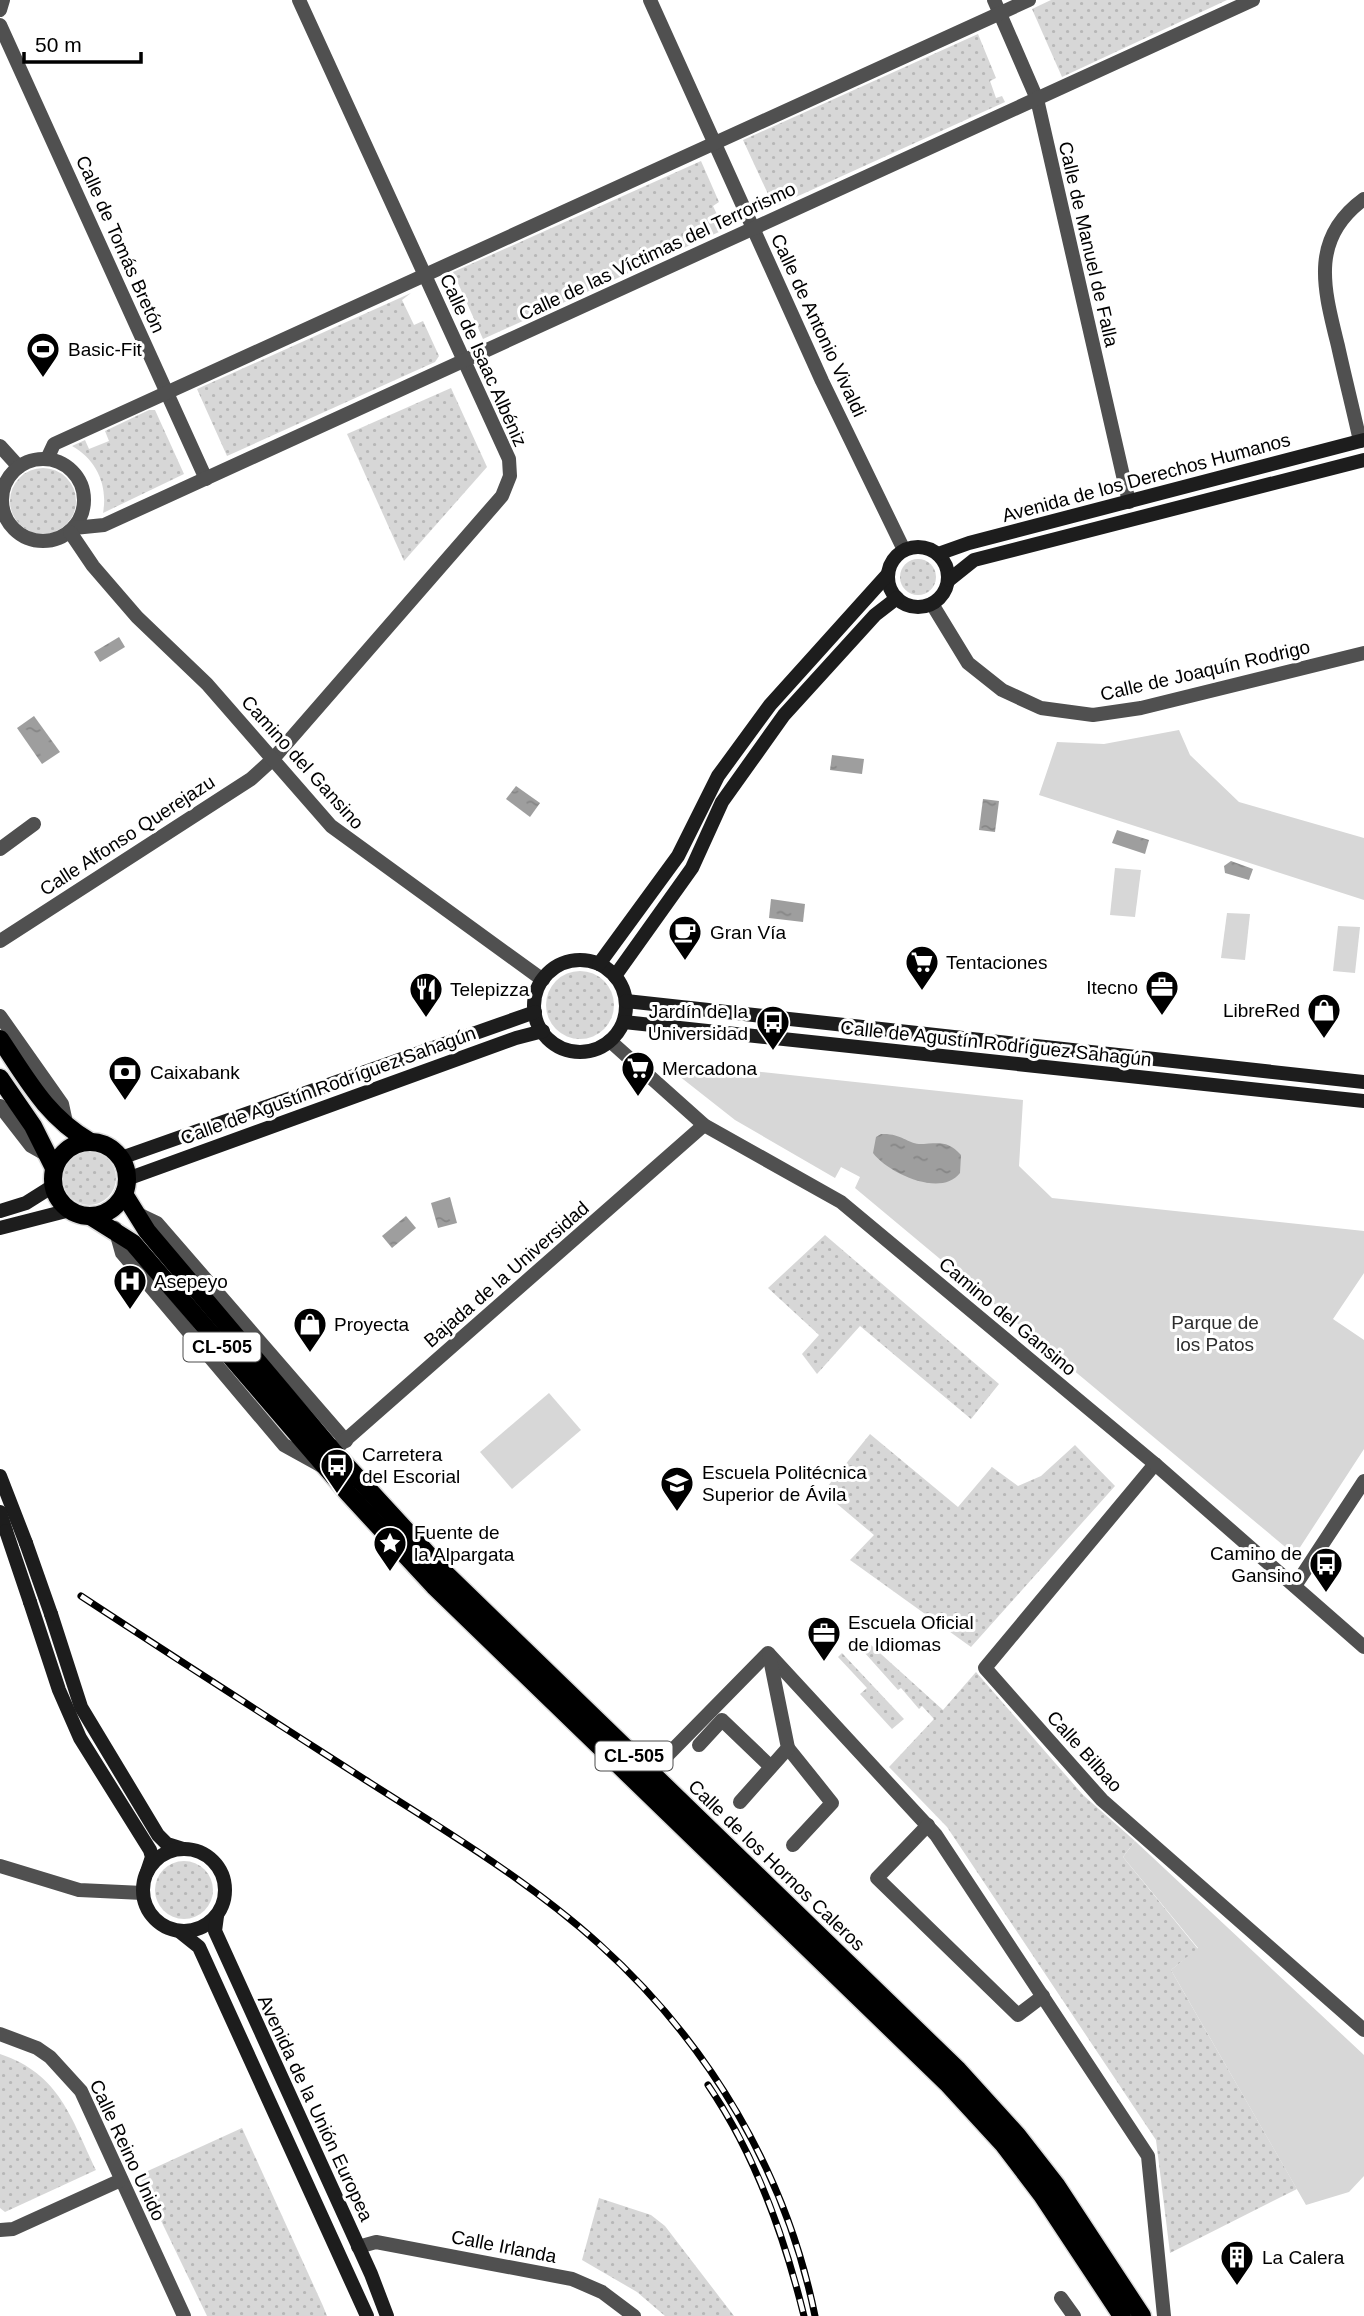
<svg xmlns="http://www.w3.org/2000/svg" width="1364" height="2316" viewBox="0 0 1364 2316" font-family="Arial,sans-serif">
<defs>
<pattern id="grass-dots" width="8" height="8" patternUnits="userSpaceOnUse" patternTransform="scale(1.75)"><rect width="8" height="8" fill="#d7d7d7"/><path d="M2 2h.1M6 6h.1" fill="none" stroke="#b7b7b7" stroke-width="1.8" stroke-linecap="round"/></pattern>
<pattern id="water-ripples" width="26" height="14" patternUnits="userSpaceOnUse" patternTransform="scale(1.75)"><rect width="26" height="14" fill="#9e9e9e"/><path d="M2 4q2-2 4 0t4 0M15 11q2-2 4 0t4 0" fill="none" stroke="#868686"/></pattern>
</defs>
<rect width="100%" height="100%" fill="#fff"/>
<g fill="url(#grass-dots)">
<path d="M 1051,0 L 1227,0 L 1062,77 L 1032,9 Z"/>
<path d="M 978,34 L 996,78 L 990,81 L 996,98 L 1002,96 L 1005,102 L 774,207 L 743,140 Z"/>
<path d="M 701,161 L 719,202 L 713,206 L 721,223 L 727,222 L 730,227 L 483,339 L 453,272 Z"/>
<path d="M 411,293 L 402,300 L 414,325 L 423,321 L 439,356 L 435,362 L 227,456 L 197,389 Z"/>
<path d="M 451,388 L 487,467 L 404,561 L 347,434 Z"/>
<path d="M 149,410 L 155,410 L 184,474 L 103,513 C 108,486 97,460 72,446 L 85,440 L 89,449 L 109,441 L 105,431 Z"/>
<circle cx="43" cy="501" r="33"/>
<circle cx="918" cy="577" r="18"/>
<circle cx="580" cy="1005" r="34"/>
<circle cx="89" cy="1178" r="27"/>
<path d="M 825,1235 L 999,1384 L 971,1419 L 860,1326 L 817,1374 L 802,1354 L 819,1335 L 768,1288 Z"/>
<path d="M 870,1434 L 958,1507 L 992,1467 L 1018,1486 L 1041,1476 L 1075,1445 L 1115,1486 L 971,1647 L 850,1560 L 874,1535 L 823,1492 Z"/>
<path d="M 871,1645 L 943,1710 L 976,1672 L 1083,1795 L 1135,1841 L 1123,1857 L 1198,1949 L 1171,1970 L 1297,2189 L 1170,2253 L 1156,2140 L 947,1827 L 889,1767 L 934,1719 L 922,1706 L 919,1709 L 901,1688 L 898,1690 L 864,1652 Z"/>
<path d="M 842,1653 L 904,1719 L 892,1729 L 860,1694 L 867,1688 L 838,1657 Z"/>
<circle cx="184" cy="1890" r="29"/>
<path d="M 0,2054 C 60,2074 71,2118 96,2170 L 5,2212 L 0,2208 Z"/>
<path d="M 242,2128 L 323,2306 L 327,2316 L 207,2316 L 139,2175 Z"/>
<path d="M 599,2198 L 651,2215 L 665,2226 L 734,2316 L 665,2316 L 637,2292 L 582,2260 Z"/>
</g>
<g fill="#d7d7d7">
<path d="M 1179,730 L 1190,755 L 1239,802 L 1364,838 L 1364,900 L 1039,795 L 1057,742 L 1104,744 Z"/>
<path d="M 1115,868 L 1141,870 L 1135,917 L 1110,915 Z"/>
<path d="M 1227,913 L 1250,914 L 1245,960 L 1221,958 Z"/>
<path d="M 1338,926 L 1360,927 L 1355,973 L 1333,971 Z"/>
<path d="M 660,1061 L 1023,1100 L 1019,1166 L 1052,1198 L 1364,1231 L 1364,1273 L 1333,1319 L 1364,1340 L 1364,1449 L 1295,1555 L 855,1188 L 860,1177 L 841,1167 L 835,1178 L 735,1120 Z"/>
<path d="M 549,1393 L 581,1430 L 512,1489 L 480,1452 Z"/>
<path d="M 1135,1841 L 1364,2055 L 1364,2176 L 1349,2192 L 1306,2205 L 1171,1970 L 1198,1948 L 1123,1857 Z"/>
</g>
<g fill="url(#water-ripples)">
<path d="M 119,637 L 125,647 L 100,662 L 94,652 Z"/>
<path d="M 34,716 L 60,752 L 42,764 L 17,728 Z"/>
<path d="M 832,755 L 864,759 L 862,774 L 830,770 Z"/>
<path d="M 516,786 L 540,803 L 530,817 L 506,799 Z"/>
<path d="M 983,799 L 999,801 L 995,832 L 979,830 Z"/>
<path d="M 1117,830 L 1149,840 L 1145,854 L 1112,843 Z"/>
<path d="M 1231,861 L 1253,869 L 1249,880 L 1225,873 L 1224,866 Z"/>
<path d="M 771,899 L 805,904 L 803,922 L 769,918 Z"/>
<path d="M 881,1134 C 901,1133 907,1143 919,1144 C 937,1144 947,1139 961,1155 L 960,1173 C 941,1198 888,1173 873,1153 L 876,1137 Z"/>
<path d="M 450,1197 L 457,1223 L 438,1228 L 431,1203 Z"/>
<path d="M 406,1216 L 416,1228 L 392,1248 L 382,1236 Z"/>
</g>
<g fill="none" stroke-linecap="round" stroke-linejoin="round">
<defs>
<g id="primary">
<path d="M 0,1039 C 27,1079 46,1116 89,1141"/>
<path d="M 0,1078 L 33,1126 L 54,1168"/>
<circle cx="90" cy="1179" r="37"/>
<path d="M 124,1194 L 147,1231 L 333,1451 L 446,1574 L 958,2070 L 1017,2135 L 1056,2185 L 1142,2316"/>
<path d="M 90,1216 L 133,1243 L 348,1493 L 434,1586 L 947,2083 L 1004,2145 L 1042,2195 L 1122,2316"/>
</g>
</defs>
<use href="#primary" stroke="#dbdbdb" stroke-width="21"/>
<g stroke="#505050" stroke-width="14">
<path d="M 994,0 L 1037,99 L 1129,502"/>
<path d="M 1360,441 C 1353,409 1345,378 1338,346 C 1324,289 1309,239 1364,199"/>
<path d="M 0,446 L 19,467"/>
<path d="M 932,604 L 968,663 L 1002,690 L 1041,708 L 1093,715 L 1141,708 L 1364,653"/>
<path d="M 0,849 L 34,824"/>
<path d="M 0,941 L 251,779 L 273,759 L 502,496 L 510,476 L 509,459 L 299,0"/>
<path d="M 0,1016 L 62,1104 L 67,1127"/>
<path d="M 0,1106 L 31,1146 L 47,1155"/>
<path d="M 136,1213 L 157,1223 L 346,1441"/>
<path d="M 115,1228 L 122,1253 L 284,1445 L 322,1466"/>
<path d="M 333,1451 L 704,1125"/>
<path d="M 1155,1464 L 985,1668 L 1102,1800 L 1364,2030"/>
<path d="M 699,1745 L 722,1720 L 770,1766"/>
<path d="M 788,1748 L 832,1803 L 793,1845"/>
<path d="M 651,1772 L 768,1653 L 936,1835 L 1148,2156 L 1164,2316"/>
<path d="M 740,1802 L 788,1748 L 769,1654"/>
<path d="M 928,1825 L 877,1878 L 1018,2015 L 1043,1996"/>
<path d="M 0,2034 L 37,2048 L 50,2057 L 81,2091 L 184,2316"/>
<path d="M 0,2230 L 13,2229 L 121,2180"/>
<path d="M 358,2247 L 376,2242 L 572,2279 L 602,2292 L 634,2316"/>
<path d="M 1061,2298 L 1074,2316"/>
</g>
<g stroke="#505050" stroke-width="14">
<path d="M 650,0 L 822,381 L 904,550"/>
<path d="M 0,10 L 3,0"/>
<path d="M 0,25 L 206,479"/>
<path d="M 47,459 L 54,444 L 1029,0"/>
<circle cx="43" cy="500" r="41"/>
<path d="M 74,528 L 104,525 L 1253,0"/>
<path d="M 70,532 L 93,566 L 137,617 L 207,684 L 331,826 L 543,980"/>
<path d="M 610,1041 L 704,1125 L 841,1202 L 1155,1464 L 1364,1647"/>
<path d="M 1295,1586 L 1364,1481"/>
<path d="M 0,1866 L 79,1890 L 143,1893"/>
</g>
<g stroke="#1d1d1d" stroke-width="14">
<circle cx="918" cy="577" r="30"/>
<path d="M 938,554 L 969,543 L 1364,440"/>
<path d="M 949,580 L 974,560 L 1364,460"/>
<circle cx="580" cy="1006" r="46"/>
<path d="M 599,964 L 678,856 L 718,776 L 770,705 L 888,574"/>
<path d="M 615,976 L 692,868 L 722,802 L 784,715 L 875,615 L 897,598"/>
<path d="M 626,1001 L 1364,1082"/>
<path d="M 624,1022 L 1364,1101"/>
<path d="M 121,1158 L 535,1012"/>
<path d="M 127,1179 L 516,1038 L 543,1031"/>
<path d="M 0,1211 L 26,1203 L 53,1186"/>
<path d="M 0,1228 L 70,1210"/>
<path d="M 0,1476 L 26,1543"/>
<path d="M 0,1512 L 6,1531"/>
<path d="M 30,1602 L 59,1690 L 80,1738 L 150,1850 L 152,1857 L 147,1872"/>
<path d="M 51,1614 L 81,1707 L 158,1835 L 167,1844 L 183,1849"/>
<circle cx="184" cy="1890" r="41"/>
<path d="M 217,1916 L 215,1931 L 371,2274 L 387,2316"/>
<path d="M 179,1931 L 199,1947 L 367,2316"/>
</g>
<use href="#primary" stroke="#000" stroke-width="18"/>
<defs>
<g id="rail">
<path d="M 81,1596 C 175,1658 269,1718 364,1779 C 444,1830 528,1880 599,1944 C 708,2042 786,2172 815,2316"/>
<path d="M 708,2085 C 755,2154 784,2235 804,2316"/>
</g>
</defs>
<use href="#rail" stroke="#000" stroke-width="7"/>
<use href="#rail" stroke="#fff" stroke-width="4.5" stroke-dasharray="13" stroke-linecap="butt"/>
<g stroke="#1d1d1d" stroke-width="14">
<path d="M 6,1531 L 30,1602"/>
<path d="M 26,1543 L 51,1614"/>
</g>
</g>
<defs>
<symbol id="stadium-pin" viewBox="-11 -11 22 30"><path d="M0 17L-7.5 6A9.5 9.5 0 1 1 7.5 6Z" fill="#000" stroke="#fff"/><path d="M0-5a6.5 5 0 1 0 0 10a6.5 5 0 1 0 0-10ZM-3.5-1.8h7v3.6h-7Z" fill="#fff"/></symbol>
<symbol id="cafe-pin" viewBox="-11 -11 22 30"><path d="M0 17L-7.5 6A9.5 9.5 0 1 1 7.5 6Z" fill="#000" stroke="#fff"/><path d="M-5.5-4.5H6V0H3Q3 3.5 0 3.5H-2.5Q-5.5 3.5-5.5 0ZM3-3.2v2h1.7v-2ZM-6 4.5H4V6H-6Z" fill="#fff"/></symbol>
<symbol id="supermarket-pin" viewBox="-11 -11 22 30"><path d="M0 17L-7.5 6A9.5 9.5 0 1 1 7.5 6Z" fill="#000" stroke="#fff"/><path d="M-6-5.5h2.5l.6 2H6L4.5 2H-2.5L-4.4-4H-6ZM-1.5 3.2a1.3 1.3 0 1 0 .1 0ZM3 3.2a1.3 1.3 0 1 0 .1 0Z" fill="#fff"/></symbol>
<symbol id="office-pin" viewBox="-11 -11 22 30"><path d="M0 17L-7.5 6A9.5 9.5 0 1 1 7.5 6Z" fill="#000" stroke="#fff"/><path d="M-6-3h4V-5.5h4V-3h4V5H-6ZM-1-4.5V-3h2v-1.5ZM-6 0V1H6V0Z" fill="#fff"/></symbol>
<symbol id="restaurant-pin" viewBox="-11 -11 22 30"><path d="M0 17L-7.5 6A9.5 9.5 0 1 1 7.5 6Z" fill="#000" stroke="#fff"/><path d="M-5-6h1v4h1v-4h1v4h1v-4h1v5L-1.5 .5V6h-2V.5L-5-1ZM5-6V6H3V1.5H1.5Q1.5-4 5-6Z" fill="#fff"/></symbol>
<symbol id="shop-pin" viewBox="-11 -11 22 30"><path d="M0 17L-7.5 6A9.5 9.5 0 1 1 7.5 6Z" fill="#000" stroke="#fff"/><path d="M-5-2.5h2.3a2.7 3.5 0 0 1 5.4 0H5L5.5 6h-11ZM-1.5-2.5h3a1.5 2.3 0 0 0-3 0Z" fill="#fff"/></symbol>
<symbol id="bus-pin" viewBox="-11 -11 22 30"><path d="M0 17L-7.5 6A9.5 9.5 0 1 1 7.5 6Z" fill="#000" stroke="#fff"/><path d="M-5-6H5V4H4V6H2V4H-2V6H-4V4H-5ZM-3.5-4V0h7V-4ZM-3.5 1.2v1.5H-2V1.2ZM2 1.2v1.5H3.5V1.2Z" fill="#fff"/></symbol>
<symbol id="bank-pin" viewBox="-11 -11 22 30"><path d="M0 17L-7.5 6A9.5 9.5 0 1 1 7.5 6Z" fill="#000" stroke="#fff"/><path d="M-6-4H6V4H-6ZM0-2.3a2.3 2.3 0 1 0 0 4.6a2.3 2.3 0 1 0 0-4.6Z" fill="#fff"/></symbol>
<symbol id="hospital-pin" viewBox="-11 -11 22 30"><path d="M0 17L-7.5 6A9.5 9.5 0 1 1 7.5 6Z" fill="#000" stroke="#fff"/><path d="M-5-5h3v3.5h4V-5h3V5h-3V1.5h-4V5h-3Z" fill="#fff"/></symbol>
<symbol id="university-pin" viewBox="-11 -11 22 30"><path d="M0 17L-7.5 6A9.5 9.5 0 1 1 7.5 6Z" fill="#000" stroke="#fff"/><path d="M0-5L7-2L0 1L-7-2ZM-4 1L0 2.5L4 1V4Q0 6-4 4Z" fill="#fff"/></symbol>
<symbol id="sight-pin" viewBox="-11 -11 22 30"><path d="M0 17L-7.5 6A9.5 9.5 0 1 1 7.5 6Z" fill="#000" stroke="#fff"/><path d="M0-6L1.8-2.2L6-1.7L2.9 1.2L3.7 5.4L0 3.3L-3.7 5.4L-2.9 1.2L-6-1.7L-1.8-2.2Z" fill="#fff"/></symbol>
<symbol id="building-pin" viewBox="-11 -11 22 30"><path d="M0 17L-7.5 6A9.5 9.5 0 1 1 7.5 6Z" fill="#000" stroke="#fff"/><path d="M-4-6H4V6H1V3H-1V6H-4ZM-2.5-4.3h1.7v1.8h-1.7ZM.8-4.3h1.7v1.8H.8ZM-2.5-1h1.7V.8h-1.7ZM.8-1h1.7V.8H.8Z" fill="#fff"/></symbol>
</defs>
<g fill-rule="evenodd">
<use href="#stadium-pin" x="24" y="330" width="38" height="52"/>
<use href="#cafe-pin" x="666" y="913" width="38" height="52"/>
<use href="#supermarket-pin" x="903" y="943" width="38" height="52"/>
<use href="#office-pin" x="1143" y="968" width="38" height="52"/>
<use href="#restaurant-pin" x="407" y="970" width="38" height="52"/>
<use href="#shop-pin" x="1305" y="991" width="38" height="52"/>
<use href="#bus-pin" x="754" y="1003" width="38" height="52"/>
<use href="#supermarket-pin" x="619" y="1049" width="38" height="52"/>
<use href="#bank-pin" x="106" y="1053" width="38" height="52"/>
<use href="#hospital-pin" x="111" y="1262" width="38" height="52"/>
<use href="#shop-pin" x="291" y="1305" width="38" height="52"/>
<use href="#bus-pin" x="318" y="1446" width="38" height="52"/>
<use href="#university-pin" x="658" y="1464" width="38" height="52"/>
<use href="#sight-pin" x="371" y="1524" width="38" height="52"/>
<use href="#bus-pin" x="1307" y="1545" width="38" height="52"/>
<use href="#office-pin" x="805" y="1614" width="38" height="52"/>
<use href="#building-pin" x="1218" y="2238" width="38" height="52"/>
</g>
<g text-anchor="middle" stroke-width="6" stroke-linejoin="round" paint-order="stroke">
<g fill="#fff" stroke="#4c4c4c" stroke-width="2">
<rect x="183.5" y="1332.5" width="77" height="29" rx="5"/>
<rect x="595.5" y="1741.5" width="77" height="29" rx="5"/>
</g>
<g font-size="18" font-weight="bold" fill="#000">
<text x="222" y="1353">CL-505</text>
<text x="634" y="1762">CL-505</text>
</g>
<g font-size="19" fill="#000" stroke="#fff">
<text transform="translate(121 244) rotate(66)" y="7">Calle de Tomás Bretón</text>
<text transform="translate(1089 244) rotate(77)" y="7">Calle de Manuel de Falla</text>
<text transform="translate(657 251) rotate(-25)" y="7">Calle de las Víctimas del Terrorismo</text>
<text transform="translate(819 325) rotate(65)" y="7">Calle de Antonio Vivaldi</text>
<text transform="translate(484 360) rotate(66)" y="7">Calle de Isaac Albéniz</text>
<text transform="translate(1146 477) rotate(-15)" y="7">Avenida de los Derechos Humanos</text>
<text transform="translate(1205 670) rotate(-13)" y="7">Calle de Joaquín Rodrigo</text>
<text transform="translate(303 762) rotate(48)" y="7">Camino del Gansino</text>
<text transform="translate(127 835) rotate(-33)" y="7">Calle Alfonso Querejazu</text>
<text transform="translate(996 1043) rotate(6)" y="7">Calle de Agustín Rodríguez Sahagún</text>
<text transform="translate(328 1085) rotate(-20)" y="7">Calle de Agustín Rodríguez Sahagún</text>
<text transform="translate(506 1274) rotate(-41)" y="7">Bajada de la Universidad</text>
<text transform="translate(1008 1316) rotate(40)" y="7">Camino del Gansino</text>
<text transform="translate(1085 1751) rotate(48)" y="7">Calle Bilbao</text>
<text transform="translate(777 1865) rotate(44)" y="7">Calle de los Hornos Caleros</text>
<text transform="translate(316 2108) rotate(65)" y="7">Avenida de la Unión Europea</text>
<text transform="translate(128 2150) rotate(65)" y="7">Calle Reino Unido</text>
<text transform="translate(504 2246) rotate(11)" y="7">Calle Irlanda</text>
</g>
<g font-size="19" fill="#000" stroke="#fff" text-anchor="start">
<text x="68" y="356">Basic-Fit</text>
<text x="710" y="939">Gran Vía</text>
<text x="946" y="969">Tentaciones</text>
<text x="1138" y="994" text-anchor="end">Itecno</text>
<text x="450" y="996">Telepizza</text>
<text x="1300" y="1017" text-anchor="end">LibreRed</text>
<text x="748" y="1018" text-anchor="end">Jardín de la<tspan x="748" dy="22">Universidad</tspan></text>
<text x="662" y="1075">Mercadona</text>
<text x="150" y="1079">Caixabank</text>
<text x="154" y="1288">Asepeyo</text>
<text x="334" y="1331">Proyecta</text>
<text x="362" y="1461">Carretera<tspan x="362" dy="22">del Escorial</tspan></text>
<text x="702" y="1479">Escuela Politécnica<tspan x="702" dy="22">Superior de Ávila</tspan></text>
<text x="414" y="1539">Fuente de<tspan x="414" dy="22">la Alpargata</tspan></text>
<text x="1302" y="1560" text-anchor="end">Camino de<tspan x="1302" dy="22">Gansino</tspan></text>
<text x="848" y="1629">Escuela Oficial<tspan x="848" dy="22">de Idiomas</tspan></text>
<text x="1262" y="2264">La Calera</text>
</g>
<g font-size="19" fill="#2e2e2e" stroke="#fff">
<text x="1215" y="1329">Parque de<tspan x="1215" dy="22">los Patos</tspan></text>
</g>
</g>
<path d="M24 52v10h117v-10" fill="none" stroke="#000000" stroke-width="3.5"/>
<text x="35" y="52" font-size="21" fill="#000000" stroke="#ffffff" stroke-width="5" paint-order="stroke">50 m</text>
</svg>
